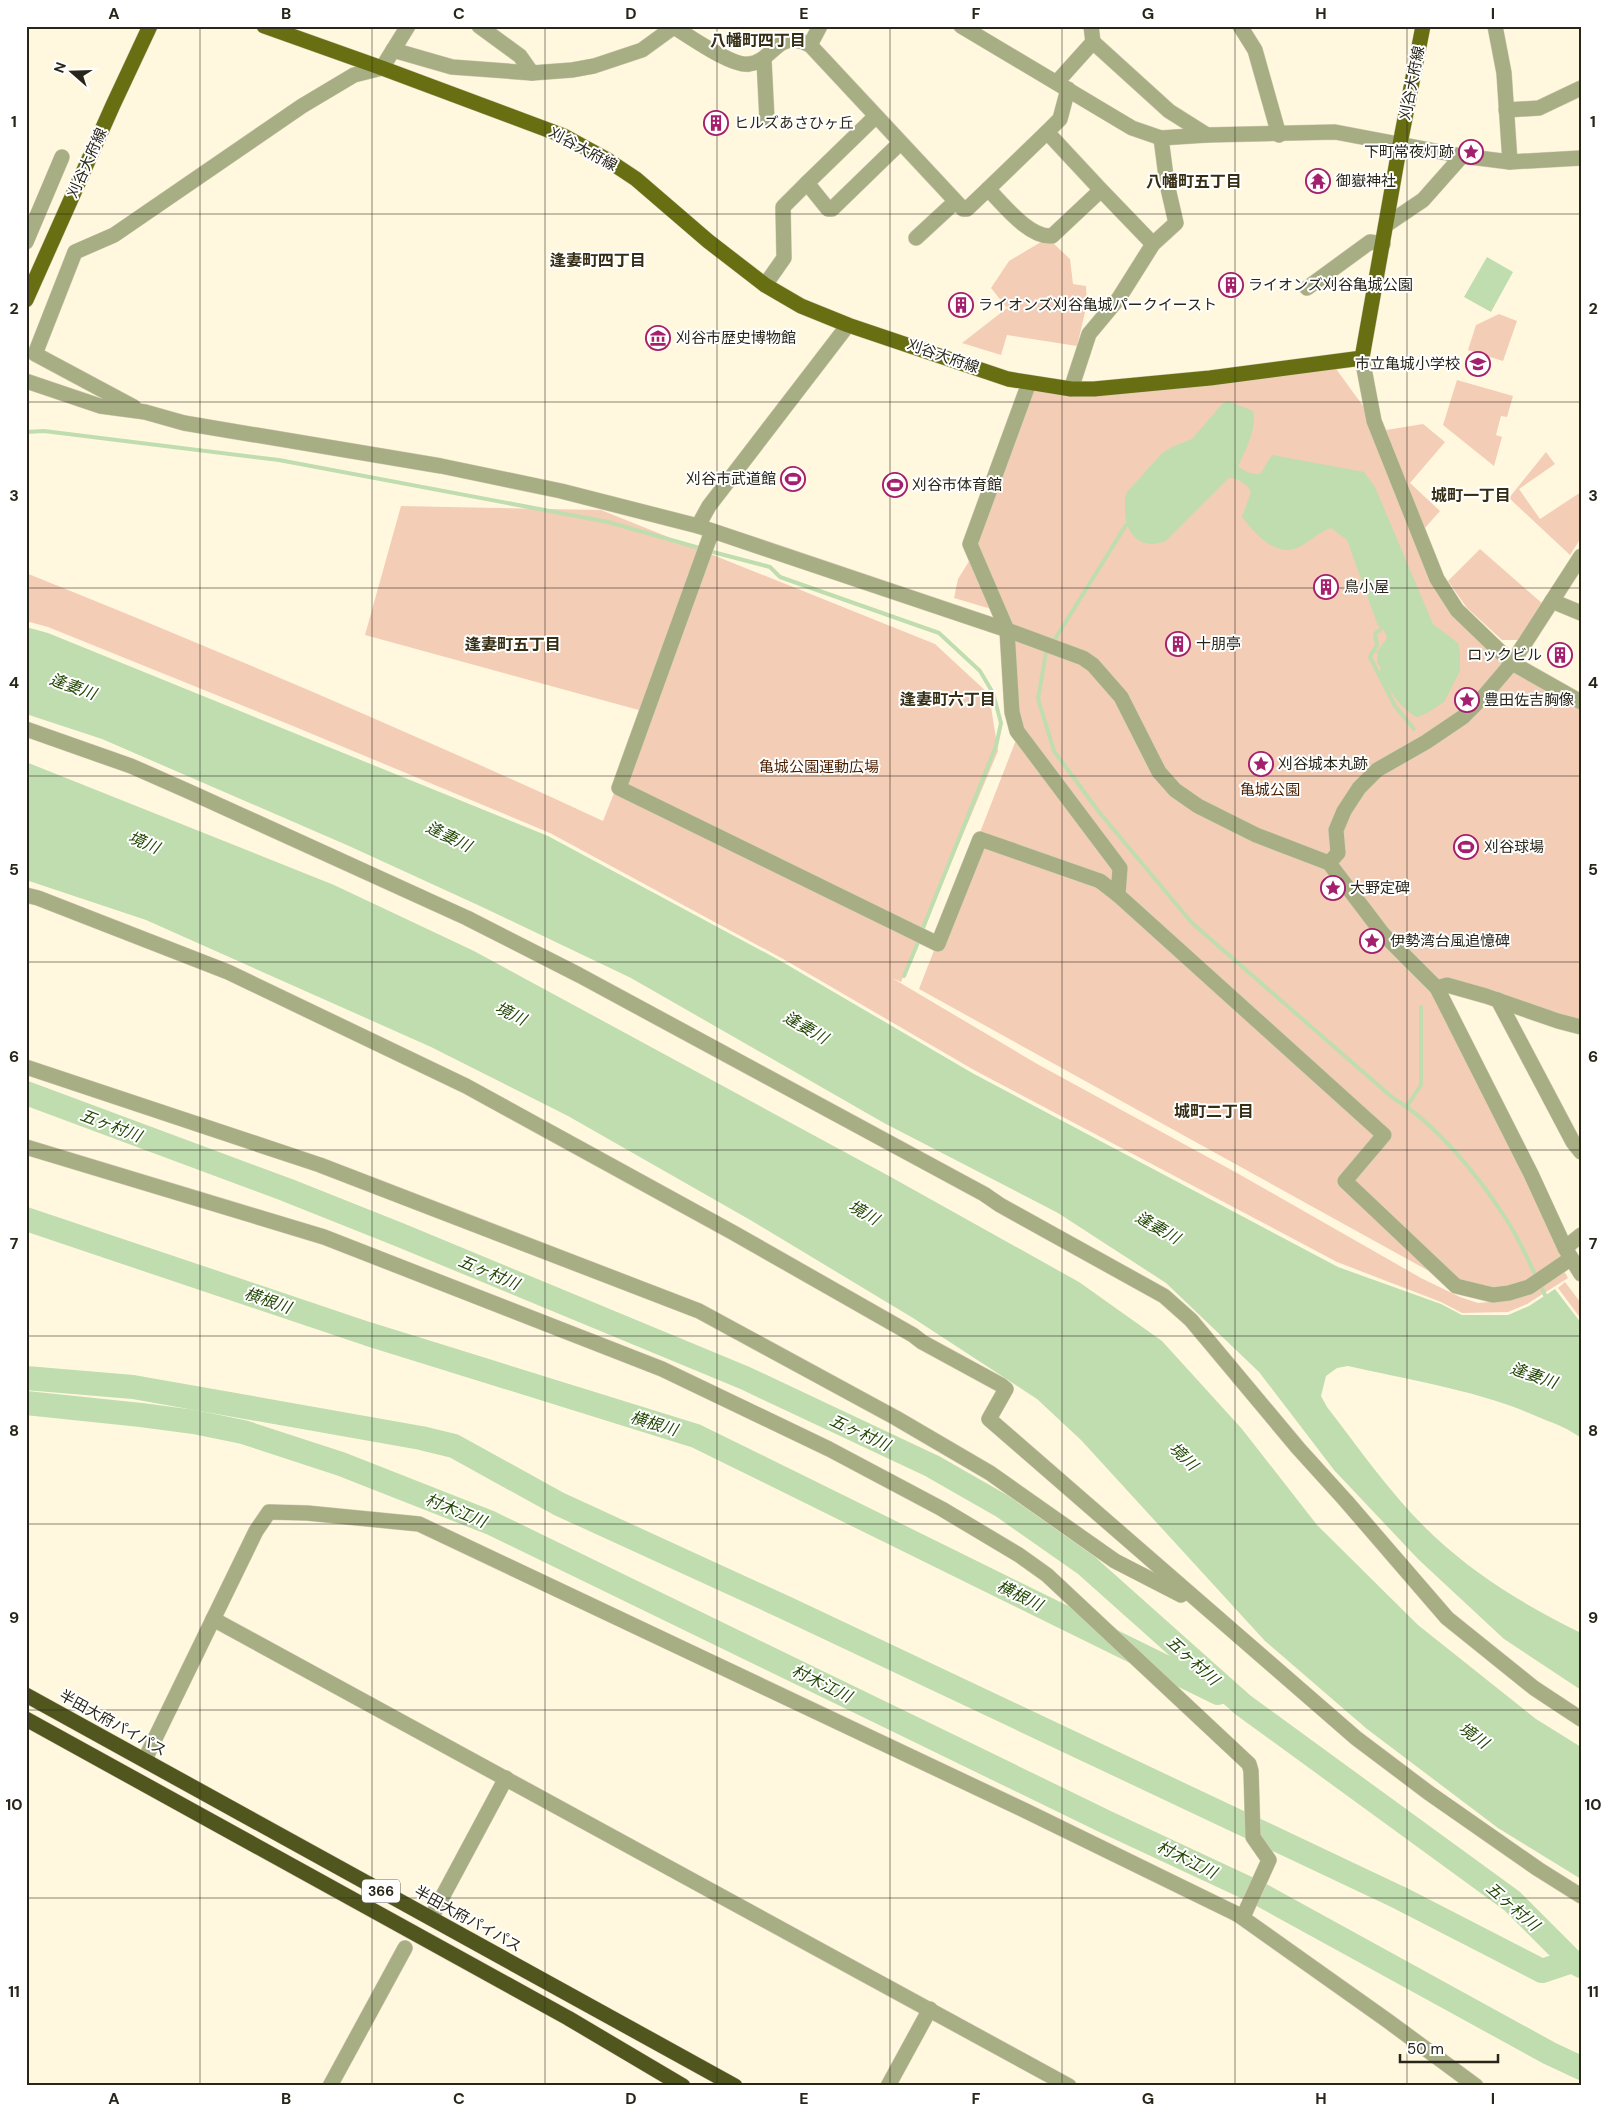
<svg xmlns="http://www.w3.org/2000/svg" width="1607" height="2112" viewBox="0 0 1607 2112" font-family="'DM Sans','Noto Sans JP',sans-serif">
<rect width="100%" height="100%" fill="#fff8df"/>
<g fill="#f4cdb6">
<path d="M 1041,242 L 1053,243 L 1070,259 L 1073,284 L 1086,286 L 1087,304 L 1077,346 L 1007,335 L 1001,355 L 962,343 L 1007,308 L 991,288 L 1009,261 Z"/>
<path d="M 1499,314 L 1517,321 L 1503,361 L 1468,350 L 1476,325 Z"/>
<path d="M 1331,362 L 1374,421 L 1437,579 L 1512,663 L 1581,702 L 1581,1027 L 1438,989 L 1570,1259 L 1519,1290 L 1456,1286 L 919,989 L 1016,740 L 998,611 L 954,598 L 958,579 L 971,558 L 970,544 L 1029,383 L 1071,389 Z"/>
<path d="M 1457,380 L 1513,396 L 1507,417 L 1501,416 L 1496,435 L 1502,437 L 1494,466 L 1443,425 Z"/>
<path d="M 1423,424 L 1445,442 L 1410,483 L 1440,511 L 1424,529 L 1386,430 Z"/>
<path d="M 1546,452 L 1555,464 L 1519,489 L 1540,519 L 1581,492 L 1581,538 L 1570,555 L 1509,498 Z"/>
<path d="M 401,506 L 601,510 L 935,644 L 989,694 L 998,751 L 901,982 L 892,978 L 1039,1065 L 1237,1173 L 1421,1278 L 1460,1297 L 1478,1303 L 1502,1301 L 1563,1269 L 1568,1278 L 1527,1304 L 1508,1312 L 1462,1313 L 1441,1302 L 1337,1262 L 974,1070 L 785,960 L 550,833 L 293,726 L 48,627 L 26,621 L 26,573 C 220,651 413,733 603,821 L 646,712 L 365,635 Z"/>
<path d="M 1480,549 L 1543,604 L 1522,640 L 1502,640 L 1467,608 L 1448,581 Z"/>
<path d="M 1565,1282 L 1581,1303 L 1581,1319 L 1558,1288 Z"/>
</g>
<g fill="#bfddaf">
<path d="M 1487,257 L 1513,272 L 1491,312 L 1464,297 Z"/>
<path d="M 1228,401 L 1253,411 C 1257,430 1246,449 1238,466 C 1243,471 1253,475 1260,474 L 1272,455 L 1364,472 L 1375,487 L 1433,624 L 1458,643 L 1460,652 L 1460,671 L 1444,702 L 1429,712 L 1417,717 C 1399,708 1389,689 1379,672 L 1381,668 L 1377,662 L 1378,654 L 1376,653 L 1387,638 L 1383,627 L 1378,626 L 1347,540 L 1331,528 C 1317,532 1307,546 1293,549 C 1273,555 1253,531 1242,517 L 1251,492 C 1248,485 1237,477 1229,478 L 1166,541 C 1141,551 1125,534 1125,510 C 1125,503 1124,497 1128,491 L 1162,453 L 1174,446 L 1192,439 L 1222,404 Z"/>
<path d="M 26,627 L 48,633 L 548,836 L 779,960 L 974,1074 L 1338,1267 L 1441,1304 L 1462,1315 L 1508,1315 L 1529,1306 L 1555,1289 L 1581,1323 L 1581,1438 C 1569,1429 1556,1424 1543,1419 C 1482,1391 1414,1381 1348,1366 L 1337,1368 L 1326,1376 L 1321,1396 L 1327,1407 C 1361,1451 1394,1499 1435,1537 C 1478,1577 1528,1607 1581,1633 L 1581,1690 L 1504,1639 L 1418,1559 L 1334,1470 L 1259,1372 L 1166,1283 L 1058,1213 L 884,1123 L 631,978 L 480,906 L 349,846 L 102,739 L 26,714 Z"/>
<path d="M 26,762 L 334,885 L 474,951 L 889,1176 L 1079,1282 L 1162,1341 L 1242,1429 L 1317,1525 L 1418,1625 L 1536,1719 L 1581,1747 L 1581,1879 L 1498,1828 L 1367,1729 L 1265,1641 L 1081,1440 L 1037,1399 L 913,1318 L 752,1221 L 568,1116 L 431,1047 L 146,920 L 26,880 Z"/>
</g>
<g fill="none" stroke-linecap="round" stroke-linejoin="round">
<g stroke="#bfddaf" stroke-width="4">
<path d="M 26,432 L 44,431 L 279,460 L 608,522 L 703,549"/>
<path d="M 709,551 L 770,567 L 780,577 L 939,633 L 980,671 L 993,693 L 1001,723 L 996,746 L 921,933"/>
<path d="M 1383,627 L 1375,634 L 1377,645 L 1370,657 L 1395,706 L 1414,729"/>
<path d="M 1052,644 L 1126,525"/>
<path d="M 1046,653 L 1038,699 L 1054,751 L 1099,812 L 1192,923 L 1393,1098 C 1437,1124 1481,1179 1508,1222 C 1519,1239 1527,1258 1536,1276"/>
<path d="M 904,976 L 919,940"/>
<path d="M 1407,1106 L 1421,1085 L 1421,1007"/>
<path d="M 1539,1283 L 1547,1299"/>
</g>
<g stroke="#bfddaf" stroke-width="24">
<path d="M 26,1093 L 287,1190 L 400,1235 L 745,1378 L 932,1466 L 1002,1506 L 1086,1565 L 1243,1705 L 1512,1901 L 1572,1961 L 1581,1966"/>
<path d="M 26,1219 L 368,1334 L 696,1436 L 1218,1693"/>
<path d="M 26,1378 L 133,1387 L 421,1438 L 454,1446 L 559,1504 L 786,1608 L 1400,1898 L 1542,1971 L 1572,1961"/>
<path d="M 26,1403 L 141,1415 L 194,1422 L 243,1432 L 341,1464 L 491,1523 L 1106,1822 L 1256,1892 L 1549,2053 L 1581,2068"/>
</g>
<defs>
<g id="minor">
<path d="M 479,26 L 520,56 L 532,73"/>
<path d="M 961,26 L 1132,128 L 1161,138 L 1207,135 L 1335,132 L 1462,156 L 1510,162 L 1581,158"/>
<path d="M 1091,26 L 1093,42"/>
<path d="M 1240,26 L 1255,50 L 1279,135"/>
<path d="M 1495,26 L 1504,73 L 1510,162"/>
<path d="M 674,27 C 689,36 732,67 749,64 C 769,62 776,38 795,40 C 800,41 806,43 810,45 L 963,209 L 967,209 L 988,189"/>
<path d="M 810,45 L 820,26"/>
<path d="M 393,50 L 452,67 L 532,73 L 572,70 L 594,66 L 642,50 L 675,26"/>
<path d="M 764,60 L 767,120"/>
<path d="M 1057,82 L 1093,42 L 1169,111 L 1207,135"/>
<path d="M 1506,110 L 1539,108 L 1581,88"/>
<path d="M 876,116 L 807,183 L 828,209 L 832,209 L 900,143"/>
<path d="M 1047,132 L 1060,119 L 1068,89"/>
<path d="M 1101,190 L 1047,132 L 988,189 C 1003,204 1029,238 1052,236 L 1101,190 L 1153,244"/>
<path d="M 1386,225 L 1423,200 L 1462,156"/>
<path d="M 916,238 L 955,202"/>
<path d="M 26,242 L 62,157"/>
<path d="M 765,285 L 784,258 L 783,207 L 807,183"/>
<path d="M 1307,288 L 1370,242 L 1383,244"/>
<path d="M 1362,358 L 1374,421 L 1437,579 L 1457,610 L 1512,663 L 1581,702"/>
<path d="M 26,381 L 100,406 L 145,412 L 184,423 L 441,466 L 561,491 L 698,526 L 1007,630 L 1083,658 L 1093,665 L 1121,697 L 1159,772 L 1175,790 L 1198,806 L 1256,835 L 1329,863 L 1383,934 L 1437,988 L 1531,1174 L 1565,1248 L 1581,1274"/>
<path d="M 1029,383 L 970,544 L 1007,630 L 1012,712 L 1017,731 L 1120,868 L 1118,895 L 1384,1135 L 1345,1181 L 1456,1286 L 1493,1295 L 1509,1293 L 1529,1287 L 1570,1259"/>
<path d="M 1071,389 L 1089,334 L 1119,298 L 1153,244 L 1176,223 L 1167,184 L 1161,138"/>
<path d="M 134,407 L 35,354 L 75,252 L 114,235 L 302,106 L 354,75 L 382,68 L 408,26"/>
<path d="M 698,526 L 709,506 L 848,325"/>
<path d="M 712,531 L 619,788 L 938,944 L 980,839 L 1100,881 L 1118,895"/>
<path d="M 1552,601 L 1581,613"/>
<path d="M 26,729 L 131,766 L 190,792 L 467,918 L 579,975 L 984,1194 L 1000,1205 L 1164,1296 L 1191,1320 L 1298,1448 L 1346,1501 L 1447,1618 L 1534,1688 L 1581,1719"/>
<path d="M 1329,863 L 1338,853 L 1336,830 L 1344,811 L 1359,788 L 1377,770 L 1426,742 L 1463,717 L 1483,697 L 1512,663 L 1581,556"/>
<path d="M 26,895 L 38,898 L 228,972 L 466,1086 L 732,1232 L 913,1335 L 922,1342 L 1001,1385 L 1006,1389 L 989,1419 L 1356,1738 L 1429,1793 L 1538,1869 L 1581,1896"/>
<path d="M 1437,988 L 1447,985 L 1486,996 L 1558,1021 L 1581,1027"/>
<path d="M 1498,1000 L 1573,1142 L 1581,1152"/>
<path d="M 26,1067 L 320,1165 L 699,1311 L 896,1418 L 990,1473 L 1115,1561 L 1181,1595"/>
<path d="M 26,1147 L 324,1237 L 662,1369 L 829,1449 L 942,1509 L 1019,1555 L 1047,1575 L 1249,1764 L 1251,1771 L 1253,1837 L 1269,1860 L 1243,1917 L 1026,1811 L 419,1524 L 307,1513 L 269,1512 L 256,1531 L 147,1755 L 148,1762"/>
<path d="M 1565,1248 L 1581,1235"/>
<path d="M 213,1619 L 1069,2086"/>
<path d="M 1237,1914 L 1388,2021 L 1476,2086"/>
<path d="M 431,1918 L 506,1778"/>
<path d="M 330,2086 L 405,1948"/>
<path d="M 888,2086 L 930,2009"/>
</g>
<g id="major">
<path d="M 264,26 L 382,68 L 564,136 L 606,159 L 636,179 L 708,241 L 765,285 L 801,306 L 848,325 L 1008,379 L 1071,389 L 1094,389 L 1210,378 L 1362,358 L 1400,144 L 1423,26"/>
<path d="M 26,300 L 113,105 L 150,26"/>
</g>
<g id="highway">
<path d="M 26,1695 L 735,2086"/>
<path d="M 26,1719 L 568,2018 L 683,2086"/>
</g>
</defs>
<use href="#minor" stroke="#d8d2bb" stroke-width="16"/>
<use href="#major" stroke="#d8d2bb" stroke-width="16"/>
<use href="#highway" stroke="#d8d2bb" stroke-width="16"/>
<use href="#minor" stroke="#a8ae84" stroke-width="15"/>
<use href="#major" stroke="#676f12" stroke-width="15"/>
<use href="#highway" stroke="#51561f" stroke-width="15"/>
</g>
<path fill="none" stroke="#282519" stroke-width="1" stroke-opacity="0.55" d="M 200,26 L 200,2086M 372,26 L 372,2086M 545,26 L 545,2086M 717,26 L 717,2086M 890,26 L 890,2086M 1062,26 L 1062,2086M 1235,26 L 1235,2086M 1407,26 L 1407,2086M 26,214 L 1581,214M 26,402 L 1581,402M 26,588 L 1581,588M 26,776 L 1581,776M 26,962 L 1581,962M 26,1150 L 1581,1150M 26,1336 L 1581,1336M 26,1524 L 1581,1524M 26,1710 L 1581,1710M 26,1898 L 1581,1898"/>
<defs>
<symbol id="building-ring" viewBox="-11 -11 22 22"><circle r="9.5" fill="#fff" stroke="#a4206c" stroke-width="1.5"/><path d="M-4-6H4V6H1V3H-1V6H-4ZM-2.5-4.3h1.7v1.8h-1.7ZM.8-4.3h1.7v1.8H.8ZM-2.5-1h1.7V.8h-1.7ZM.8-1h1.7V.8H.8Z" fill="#a4206c"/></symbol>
<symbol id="sight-ring" viewBox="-11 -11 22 22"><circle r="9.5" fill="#fff" stroke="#a4206c" stroke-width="1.5"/><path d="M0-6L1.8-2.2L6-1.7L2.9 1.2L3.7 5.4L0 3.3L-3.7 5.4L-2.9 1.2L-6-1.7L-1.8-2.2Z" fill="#a4206c"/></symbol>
<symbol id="temple-ring" viewBox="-11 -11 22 22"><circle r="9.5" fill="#fff" stroke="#a4206c" stroke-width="1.5"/><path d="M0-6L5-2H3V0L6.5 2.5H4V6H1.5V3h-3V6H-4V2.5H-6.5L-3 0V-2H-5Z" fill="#a4206c"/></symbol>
<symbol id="museum-ring" viewBox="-11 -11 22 22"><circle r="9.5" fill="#fff" stroke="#a4206c" stroke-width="1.5"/><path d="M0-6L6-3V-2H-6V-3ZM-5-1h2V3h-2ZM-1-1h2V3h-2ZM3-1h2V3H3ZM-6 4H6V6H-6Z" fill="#a4206c"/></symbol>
<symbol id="school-ring" viewBox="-11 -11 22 22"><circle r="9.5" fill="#fff" stroke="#a4206c" stroke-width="1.5"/><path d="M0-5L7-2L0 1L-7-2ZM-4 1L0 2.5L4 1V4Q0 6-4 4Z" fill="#a4206c"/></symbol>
<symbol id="stadium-ring" viewBox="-11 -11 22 22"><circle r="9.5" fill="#fff" stroke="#a4206c" stroke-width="1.5"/><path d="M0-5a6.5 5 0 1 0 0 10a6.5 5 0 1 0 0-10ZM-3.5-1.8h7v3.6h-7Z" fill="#a4206c"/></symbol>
</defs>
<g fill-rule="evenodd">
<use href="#building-ring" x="702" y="109" width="28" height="28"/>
<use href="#sight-ring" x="1457" y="138" width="28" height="28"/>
<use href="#temple-ring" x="1304" y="167" width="28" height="28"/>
<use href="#building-ring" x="1217" y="271" width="28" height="28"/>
<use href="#building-ring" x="947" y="291" width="28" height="28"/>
<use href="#museum-ring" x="644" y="324" width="28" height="28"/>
<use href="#school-ring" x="1464" y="350" width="28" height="28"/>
<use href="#stadium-ring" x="779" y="465" width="28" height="28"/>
<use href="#stadium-ring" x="881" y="471" width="28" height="28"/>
<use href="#building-ring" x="1312" y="573" width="28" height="28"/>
<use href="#building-ring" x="1164" y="630" width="28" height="28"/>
<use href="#building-ring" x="1546" y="641" width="28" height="28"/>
<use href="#sight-ring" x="1453" y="686" width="28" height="28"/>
<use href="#sight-ring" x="1247" y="750" width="28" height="28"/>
<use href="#stadium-ring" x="1452" y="833" width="28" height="28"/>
<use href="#sight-ring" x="1319" y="874" width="28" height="28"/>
<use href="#sight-ring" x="1358" y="927" width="28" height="28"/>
</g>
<g text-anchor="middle" stroke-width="4" stroke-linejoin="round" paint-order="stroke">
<rect fill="#fff" stroke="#68665e" stroke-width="1" x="362" y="1879.5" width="38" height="23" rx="4"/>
<g font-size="14" font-weight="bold" fill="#282519">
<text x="381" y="1896">366</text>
</g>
<g font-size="15" fill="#282519" stroke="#fff">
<text transform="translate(1412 83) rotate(-79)" y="5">刈谷大府線</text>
<text transform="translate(583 149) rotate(28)" y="5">刈谷大府線</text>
<text transform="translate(87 163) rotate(-66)" y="5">刈谷大府線</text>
<text transform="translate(943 356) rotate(19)" y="5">刈谷大府線</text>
<text transform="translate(113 1723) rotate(29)" y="5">半田大府パイパス</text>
<text transform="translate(468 1919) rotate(29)" y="5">半田大府パイパス</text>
</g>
<g font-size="15" fill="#282519" stroke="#fff" text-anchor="start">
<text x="734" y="128">ヒルズあさひヶ丘</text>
<text x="1454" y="157" text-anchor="end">下町常夜灯跡</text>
<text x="1336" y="186">御嶽神社</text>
<text x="1248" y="290">ライオンズ刈谷亀城公園</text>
<text x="978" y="310">ライオンズ刈谷亀城パークイースト</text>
<text x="676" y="343">刈谷市歴史博物館</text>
<text x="1460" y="369" text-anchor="end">市立亀城小学校</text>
<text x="776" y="484" text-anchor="end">刈谷市武道館</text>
<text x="912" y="490">刈谷市体育館</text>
<text x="1344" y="592">鳥小屋</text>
<text x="1196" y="649">十朋亭</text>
<text x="1542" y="660" text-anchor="end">ロックビル</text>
<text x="1484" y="705">豊田佐吉胸像</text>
<text x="1278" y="769">刈谷城本丸跡</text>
<text x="1484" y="852">刈谷球場</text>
<text x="1350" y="893">大野定碑</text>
<text x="1390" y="946">伊勢湾台風追憶碑</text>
</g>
<g font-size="15" fill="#4a1f00" stroke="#fff">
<text x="819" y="772">亀城公園運動広場</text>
<text x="1270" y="795">亀城公園</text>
</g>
<g font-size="16" font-weight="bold" fill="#352e14" stroke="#fff">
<text x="758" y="46">八幡町四丁目</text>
<text x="1194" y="187">八幡町五丁目</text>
<text x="598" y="266">逢妻町四丁目</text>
<text x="1471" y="501">城町一丁目</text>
<text x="513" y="650">逢妻町五丁目</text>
<text x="948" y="705">逢妻町六丁目</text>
<text x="1214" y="1117">城町二丁目</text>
</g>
<g font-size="16" font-style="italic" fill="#234705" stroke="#fff">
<text transform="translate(73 686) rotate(20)" y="6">逢妻川</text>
<text transform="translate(449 836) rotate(26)" y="6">逢妻川</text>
<text transform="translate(144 842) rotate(23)" y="6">境川</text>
<text transform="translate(511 1013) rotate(26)" y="6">境川</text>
<text transform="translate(806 1027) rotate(30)" y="6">逢妻川</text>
<text transform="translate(111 1125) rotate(21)" y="6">五ヶ村川</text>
<text transform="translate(864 1212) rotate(30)" y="6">境川</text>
<text transform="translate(1158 1227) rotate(30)" y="6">逢妻川</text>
<text transform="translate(489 1272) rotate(23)" y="6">五ヶ村川</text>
<text transform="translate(268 1300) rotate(19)" y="6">横根川</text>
<text transform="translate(1534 1375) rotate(19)" y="6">逢妻川</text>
<text transform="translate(654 1423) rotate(17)" y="6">横根川</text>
<text transform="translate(860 1432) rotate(25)" y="6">五ヶ村川</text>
<text transform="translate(1184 1456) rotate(44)" y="6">境川</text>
<text transform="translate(456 1510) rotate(22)" y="6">村木江川</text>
<text transform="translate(1020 1595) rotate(26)" y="6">横根川</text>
<text transform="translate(1193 1660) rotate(42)" y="6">五ヶ村川</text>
<text transform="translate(822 1683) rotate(26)" y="6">村木江川</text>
<text transform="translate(1474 1735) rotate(35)" y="6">境川</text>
<text transform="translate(1187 1859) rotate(26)" y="6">村木江川</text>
<text transform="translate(1513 1906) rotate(41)" y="6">五ヶ村川</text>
</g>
</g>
<rect width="1607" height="2112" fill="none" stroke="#ffffff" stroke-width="55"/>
<g transform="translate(72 72) rotate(290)" stroke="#ffffff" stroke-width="4" paint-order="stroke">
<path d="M0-4L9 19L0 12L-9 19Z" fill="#282519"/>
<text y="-8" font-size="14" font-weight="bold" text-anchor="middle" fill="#282519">N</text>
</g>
<path d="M1400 2054v8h98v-8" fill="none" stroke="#282519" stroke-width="2.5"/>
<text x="1407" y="2054" font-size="15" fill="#282519" stroke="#ffffff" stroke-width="4" paint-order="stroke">50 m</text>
<rect x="28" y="28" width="1552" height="2056" fill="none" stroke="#282519" stroke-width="2"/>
<g font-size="16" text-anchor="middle" font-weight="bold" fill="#282519">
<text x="114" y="19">A</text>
<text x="286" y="19">B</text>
<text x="459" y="19">C</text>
<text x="631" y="19">D</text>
<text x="804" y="19">E</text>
<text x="976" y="19">F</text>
<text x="1148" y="19">G</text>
<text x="1321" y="19">H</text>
<text x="1493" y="19">I</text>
<text x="14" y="127">1</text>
<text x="1593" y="127">1</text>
<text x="14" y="314">2</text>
<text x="1593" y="314">2</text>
<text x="14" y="501">3</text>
<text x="1593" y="501">3</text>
<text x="14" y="688">4</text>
<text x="1593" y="688">4</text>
<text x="14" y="875">5</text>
<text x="1593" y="875">5</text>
<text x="14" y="1062">6</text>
<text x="1593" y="1062">6</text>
<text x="14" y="1249">7</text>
<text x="1593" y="1249">7</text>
<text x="14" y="1436">8</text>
<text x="1593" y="1436">8</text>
<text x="14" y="1623">9</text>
<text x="1593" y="1623">9</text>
<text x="14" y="1810">10</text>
<text x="1593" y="1810">10</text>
<text x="14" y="1997">11</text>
<text x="1593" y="1997">11</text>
<text x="114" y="2104">A</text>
<text x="286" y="2104">B</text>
<text x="459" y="2104">C</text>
<text x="631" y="2104">D</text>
<text x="804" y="2104">E</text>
<text x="976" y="2104">F</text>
<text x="1148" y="2104">G</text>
<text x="1321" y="2104">H</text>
<text x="1493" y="2104">I</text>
</g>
</svg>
